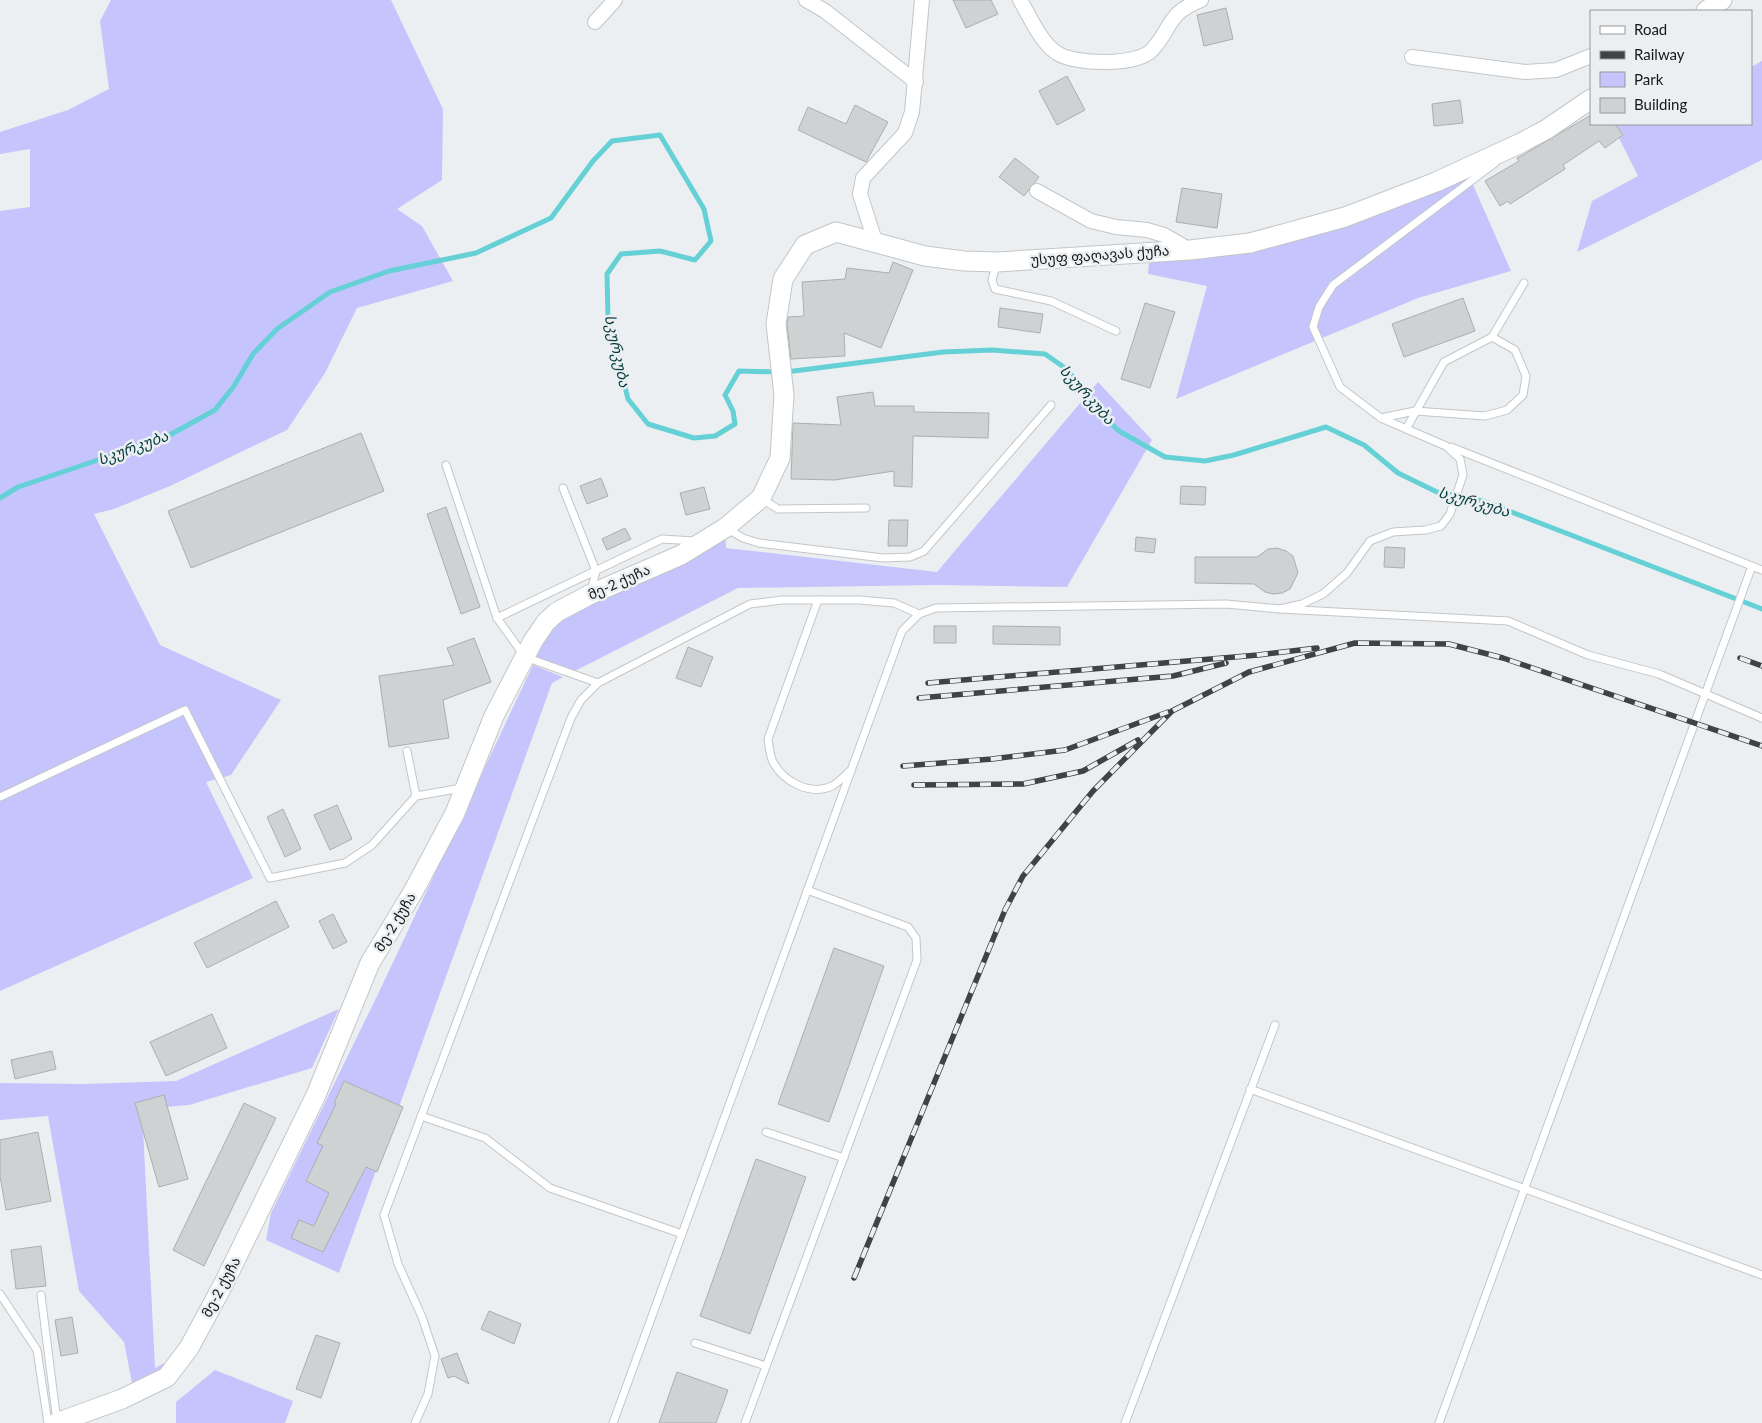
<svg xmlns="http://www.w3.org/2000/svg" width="1762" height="1423" viewBox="0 0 1762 1423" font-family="Lato,'Noto Sans Georgian',sans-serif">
<rect width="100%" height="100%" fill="#eceff1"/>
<g fill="#c6c4fc">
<path d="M 111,0 L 391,0 L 443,109 L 442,180 L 397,209 L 422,226 L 453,281 L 357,308 L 325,373 L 287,430 L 170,486 L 114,509 L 94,514 L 160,645 L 281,700 L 231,775 L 206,782 L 253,878 L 0,991 L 0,211 L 30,207 L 30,149 L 0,154 L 0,132 L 68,110 L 109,89 L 100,21 Z"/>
<path d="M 1762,61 L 1762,160 L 1577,252 L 1592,201 L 1638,176 L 1612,124 L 1751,124 L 1751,67 Z"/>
<path d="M 1466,169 L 1511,271 L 1418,298 L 1176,399 L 1207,286 L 1148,274 L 1150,251 L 1218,247 Z"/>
<path d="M 1098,382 L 1152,440 L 1067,587 L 936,585 L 738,588 L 571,673 L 525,657 L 546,622 L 725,528 L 726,548 L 937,572 Z"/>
<path d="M 533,665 L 563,677 L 552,683 L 339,1273 L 266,1240 L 271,1213 L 379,992 Z"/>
<path d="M 339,1009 L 312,1068 L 189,1105 L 142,1109 L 155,1368 L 172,1359 L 165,1372 L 133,1388 L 124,1342 L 79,1291 L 48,1116 L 0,1120 L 0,1083 L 83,1084 L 176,1081 Z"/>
<path d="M 215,1370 L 293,1401 L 285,1423 L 176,1423 L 176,1402 Z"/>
</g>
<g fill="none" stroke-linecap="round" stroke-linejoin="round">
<g stroke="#65d0d6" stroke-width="5">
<path d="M 786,372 L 943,352 L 992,350 L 1045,354 L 1068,370 L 1093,407 L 1119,431 L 1165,457 L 1205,461 L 1234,455 L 1326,427 L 1364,445 L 1398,473 L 1437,492 L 1483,501 L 1762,609"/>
<path d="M 0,498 L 18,487 L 166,437 L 215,410 L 234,386 L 253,354 L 277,329 L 330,292 L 389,271 L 476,253 L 551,218 L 593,161 L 612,141 L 660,135 L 704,209 L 711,241 L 695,260 L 660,251 L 621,254 L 607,274 L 608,320 L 628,399 L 648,424 L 694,438 L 715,436 L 735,424 L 733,411 L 725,395 L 739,371 L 777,372"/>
</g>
</g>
<g fill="#ced2d3" stroke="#abaeaf">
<path d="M 953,0 L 991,0 L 998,14 L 966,28 Z"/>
<path d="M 1226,8 L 1233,39 L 1204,46 L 1197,15 Z"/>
<path d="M 1067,76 L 1085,110 L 1057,125 L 1039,91 Z"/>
<path d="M 1460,100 L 1463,123 L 1434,126 L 1432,104 Z"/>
<path d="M 855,105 L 888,122 L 866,162 L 798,130 L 808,107 L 846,124 Z"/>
<path d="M 1591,115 L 1591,124 L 1615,124 L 1623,135 L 1605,148 L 1599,141 L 1563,165 L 1565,169 L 1510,204 L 1508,201 L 1500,206 L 1485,181 L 1519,161 L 1517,158 L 1523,155 Z"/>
<path d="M 1015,158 L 1039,177 L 1024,196 L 999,177 Z"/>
<path d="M 1182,188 L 1222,194 L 1217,228 L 1176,222 Z"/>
<path d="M 893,262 L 913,270 L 881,348 L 844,333 L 845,356 L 791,359 L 787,324 L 788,317 L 804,316 L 802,282 L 845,279 L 847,268 L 889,273 Z"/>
<path d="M 1463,298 L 1475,331 L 1404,357 L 1392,324 Z"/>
<path d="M 1145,303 L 1175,312 L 1150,388 L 1121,379 Z"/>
<path d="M 1000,308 L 1043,314 L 1040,333 L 998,327 Z"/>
<path d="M 873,392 L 875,406 L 914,406 L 914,412 L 989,413 L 988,438 L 913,436 L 912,487 L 894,486 L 894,471 L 835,480 L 791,479 L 793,423 L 841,425 L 837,397 Z"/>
<path d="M 361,433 L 384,491 L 191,568 L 168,511 Z"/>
<path d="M 601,478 L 608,496 L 587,504 L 580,486 Z"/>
<path d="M 1181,486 L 1206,487 L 1205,505 L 1180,504 Z"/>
<path d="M 704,487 L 710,509 L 686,515 L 680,493 Z"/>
<path d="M 446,507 L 480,607 L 461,614 L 427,514 Z"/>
<path d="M 889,520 L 908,520 L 907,546 L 888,546 Z"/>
<path d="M 625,528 L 631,539 L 607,550 L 602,539 Z"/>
<path d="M 1136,537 L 1156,539 L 1154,553 L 1135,551 Z"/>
<path d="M 1385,547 L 1405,548 L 1404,568 L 1384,567 Z"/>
<path d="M 1277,548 L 1286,551 L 1293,556 L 1298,573 L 1290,589 L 1282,593 L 1273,594 L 1265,592 L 1254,584 L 1195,583 L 1195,557 L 1257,557 L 1268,549 Z"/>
<rect x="934" y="626" width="22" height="17"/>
<path d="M 993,626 L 1060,627 L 1060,645 L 993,644 Z"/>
<path d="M 474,638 L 491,682 L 443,700 L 449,738 L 389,747 L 379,676 L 454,665 L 447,648 Z"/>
<path d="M 688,647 L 713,657 L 701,687 L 676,678 Z"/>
<path d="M 337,805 L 352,839 L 330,850 L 314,815 Z"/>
<path d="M 283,809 L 301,849 L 285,857 L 267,817 Z"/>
<path d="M 276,901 L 289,927 L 207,968 L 194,943 Z"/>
<path d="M 333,914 L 347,942 L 333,949 L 319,921 Z"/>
<path d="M 834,948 L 884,966 L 829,1122 L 778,1104 Z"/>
<path d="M 212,1014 L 227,1048 L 166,1076 L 150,1042 Z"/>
<path d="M 52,1051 L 56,1069 L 15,1079 L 11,1060 Z"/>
<path d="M 344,1081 L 403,1107 L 377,1172 L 366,1167 L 323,1252 L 291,1238 L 299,1220 L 314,1226 L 329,1193 L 306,1181 L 323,1146 L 317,1143 L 336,1104 L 334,1103 Z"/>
<path d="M 164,1095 L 188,1179 L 159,1187 L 135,1103 Z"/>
<path d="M 244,1103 L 276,1118 L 204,1266 L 173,1250 Z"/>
<path d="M 38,1132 L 51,1201 L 6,1210 L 0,1176 L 0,1140 Z"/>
<path d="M 756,1159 L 806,1177 L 750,1334 L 700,1316 Z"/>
<path d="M 41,1246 L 46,1286 L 16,1289 L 11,1250 Z"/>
<path d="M 489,1311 L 521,1324 L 514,1344 L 481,1329 Z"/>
<path d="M 72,1317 L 78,1353 L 61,1356 L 55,1320 Z"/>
<path d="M 316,1335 L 340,1343 L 321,1398 L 296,1389 Z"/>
<path d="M 457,1353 L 469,1384 L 454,1376 L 448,1378 L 441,1359 Z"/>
<path d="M 677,1372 L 728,1390 L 716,1423 L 659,1423 Z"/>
</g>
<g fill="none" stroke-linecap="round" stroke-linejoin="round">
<defs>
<g id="lane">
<path d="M 1495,163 L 1333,285 L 1319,307 L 1313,327 L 1340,387 L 1381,418 L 1446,446 L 1460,459 L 1463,475 L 1450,514 L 1441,526 L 1425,530 L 1393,532 L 1370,541 L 1347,573 L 1323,594 L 1302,604 L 1280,609 L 1508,621 L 1588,655 L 1659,674 L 1762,718"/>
<path d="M 997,262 L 992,280 L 995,289 L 1051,301 L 1116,331"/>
<path d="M 1381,418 L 1415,411 L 1485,416 L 1507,410 L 1523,395 L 1526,376 L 1515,350 L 1492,337"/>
<path d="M 1406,429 L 1444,362 L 1492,337 L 1524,283"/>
<path d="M 1451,447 L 1762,570"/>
<path d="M 446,465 L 497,618"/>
<path d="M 563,488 L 596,571 L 591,591"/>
<path d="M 762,499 L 778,509 L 866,508"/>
<path d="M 726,528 L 743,538 L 759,543 L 883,558 L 910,557 L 924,551 L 1051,405"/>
<path d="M 694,541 L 662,539 L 497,618 L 525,657 L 598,683 L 750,604 L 782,600 L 859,600 L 894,603 L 919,614"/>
<path d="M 818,600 L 768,739 C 769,746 770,756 773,762 C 784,782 810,796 832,786 C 838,783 844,776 850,771"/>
<path d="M 407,751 L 416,796"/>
<path d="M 0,797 L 185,710 L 270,878 L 345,863 L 372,845 L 416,796 L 462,788"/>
<path d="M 1250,1089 L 1762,1275"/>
<path d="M 421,1116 L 485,1138 L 550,1188 L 682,1234"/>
<path d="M 766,1132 L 844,1158"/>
<path d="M 0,1294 L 37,1350 L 48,1423"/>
<path d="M 41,1295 L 57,1422"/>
<path d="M 695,1343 L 766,1366"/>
<path d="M 415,1423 L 428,1394 L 435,1356 L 422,1317 L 398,1264 L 384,1215 L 571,718 L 581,700 L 598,683"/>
<path d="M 613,1423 L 902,631 L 919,614 L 936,608 L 1226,604 L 1280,609"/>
<path d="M 745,1423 L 917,960 L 916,938 L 908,927 L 807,890"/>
<path d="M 1125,1423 L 1275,1025"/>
<path d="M 1439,1423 L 1752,566"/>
</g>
<g id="street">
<path d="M 806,0 L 825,11 L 916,82"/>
<path d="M 1020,0 C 1029,15 1041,43 1057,53 C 1075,65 1137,66 1152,50 C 1173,27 1166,14 1201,0"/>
<path d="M 595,22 L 615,0"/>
<path d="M 1412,57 L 1525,72 L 1556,70 L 1591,56"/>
<path d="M 1037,191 L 1091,221 L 1116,227 L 1147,230 L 1164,235 L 1190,250"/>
<path d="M 875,241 L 860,194 L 863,178 L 905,133 L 912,112 L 922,0"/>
</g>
<g id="secondary">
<path d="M 1706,11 L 1722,0"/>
<path d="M 56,1423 L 122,1399 L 167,1377 L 189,1348 L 224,1283 L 316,1095 L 370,963 L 413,892 L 455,813 L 494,716 L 533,641 L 546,622 L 557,612 L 591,594 L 681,555 L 725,528 L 761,498 L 780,458 L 784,395 L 776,324 L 783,279 L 805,245 L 836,232 L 925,256 L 964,261 L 997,262 L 1190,250 L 1250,243 L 1345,217 L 1436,182 L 1521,143 L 1547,129 L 1591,99"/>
</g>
</defs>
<use href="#lane" stroke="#c3c6c8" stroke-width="9"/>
<use href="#street" stroke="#c3c6c8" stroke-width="16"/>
<use href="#secondary" stroke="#c3c6c8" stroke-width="21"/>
<use href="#lane" stroke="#fff" stroke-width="7"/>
<use href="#street" stroke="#fff" stroke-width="14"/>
<use href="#secondary" stroke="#fff" stroke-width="19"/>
<defs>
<g id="rail">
<path d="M 1740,658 L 1762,666"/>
<path d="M 928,683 L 1258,655 L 1317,648"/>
<path d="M 919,698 L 1173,676 L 1226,663"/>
<path d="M 903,766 L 992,759 L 1065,750 L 1168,712"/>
<path d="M 914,785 L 1023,784 L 1083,771 L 1138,740"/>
<path d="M 854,1278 L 1005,910 L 1023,876 L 1093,791 L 1172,711 L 1249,672 L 1355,643 L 1449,644 L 1503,658 L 1762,746"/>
</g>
</defs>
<use href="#rail" stroke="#414244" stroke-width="5.5"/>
<use href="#rail" stroke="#eceff1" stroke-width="4" stroke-dasharray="11" stroke-linecap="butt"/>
</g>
<g text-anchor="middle" stroke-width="5" stroke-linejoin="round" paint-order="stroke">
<g font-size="14" fill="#161718" stroke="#eceff1">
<text transform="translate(1100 255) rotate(-4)" y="5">უსუფ ფაღავას ქუჩა</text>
<text transform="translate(619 582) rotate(-24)" y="5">მე-2 ქუჩა</text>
<text transform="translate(395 922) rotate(-59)" y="5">მე-2 ქუჩა</text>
<text transform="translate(221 1287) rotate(-62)" y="5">მე-2 ქუჩა</text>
</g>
<g font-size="15" font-style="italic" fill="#053b3d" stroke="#eceff1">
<text transform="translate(617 351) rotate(78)" y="5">სკურკუბა</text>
<text transform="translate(1087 395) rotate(48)" y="5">სკურკუბა</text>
<text transform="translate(133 448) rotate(-20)" y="5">სკურკუბა</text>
<text transform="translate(1474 502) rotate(16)" y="5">სკურკუბა</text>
</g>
</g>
<rect x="1590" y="10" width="162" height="115" fill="#eceff1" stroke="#96999a"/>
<rect x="1600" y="26" width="25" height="8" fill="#ffffff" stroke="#96999a"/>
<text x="1634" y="35" font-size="15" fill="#161718">Road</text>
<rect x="1600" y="51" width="25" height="8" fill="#414244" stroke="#96999a"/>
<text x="1634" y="60" font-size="15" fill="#161718">Railway</text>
<rect x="1600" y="72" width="25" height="15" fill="#c6c4fc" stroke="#96999a"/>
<text x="1634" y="85" font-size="15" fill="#161718">Park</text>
<rect x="1600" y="98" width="25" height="15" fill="#ced2d3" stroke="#96999a"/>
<text x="1634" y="110" font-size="15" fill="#161718">Building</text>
</svg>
